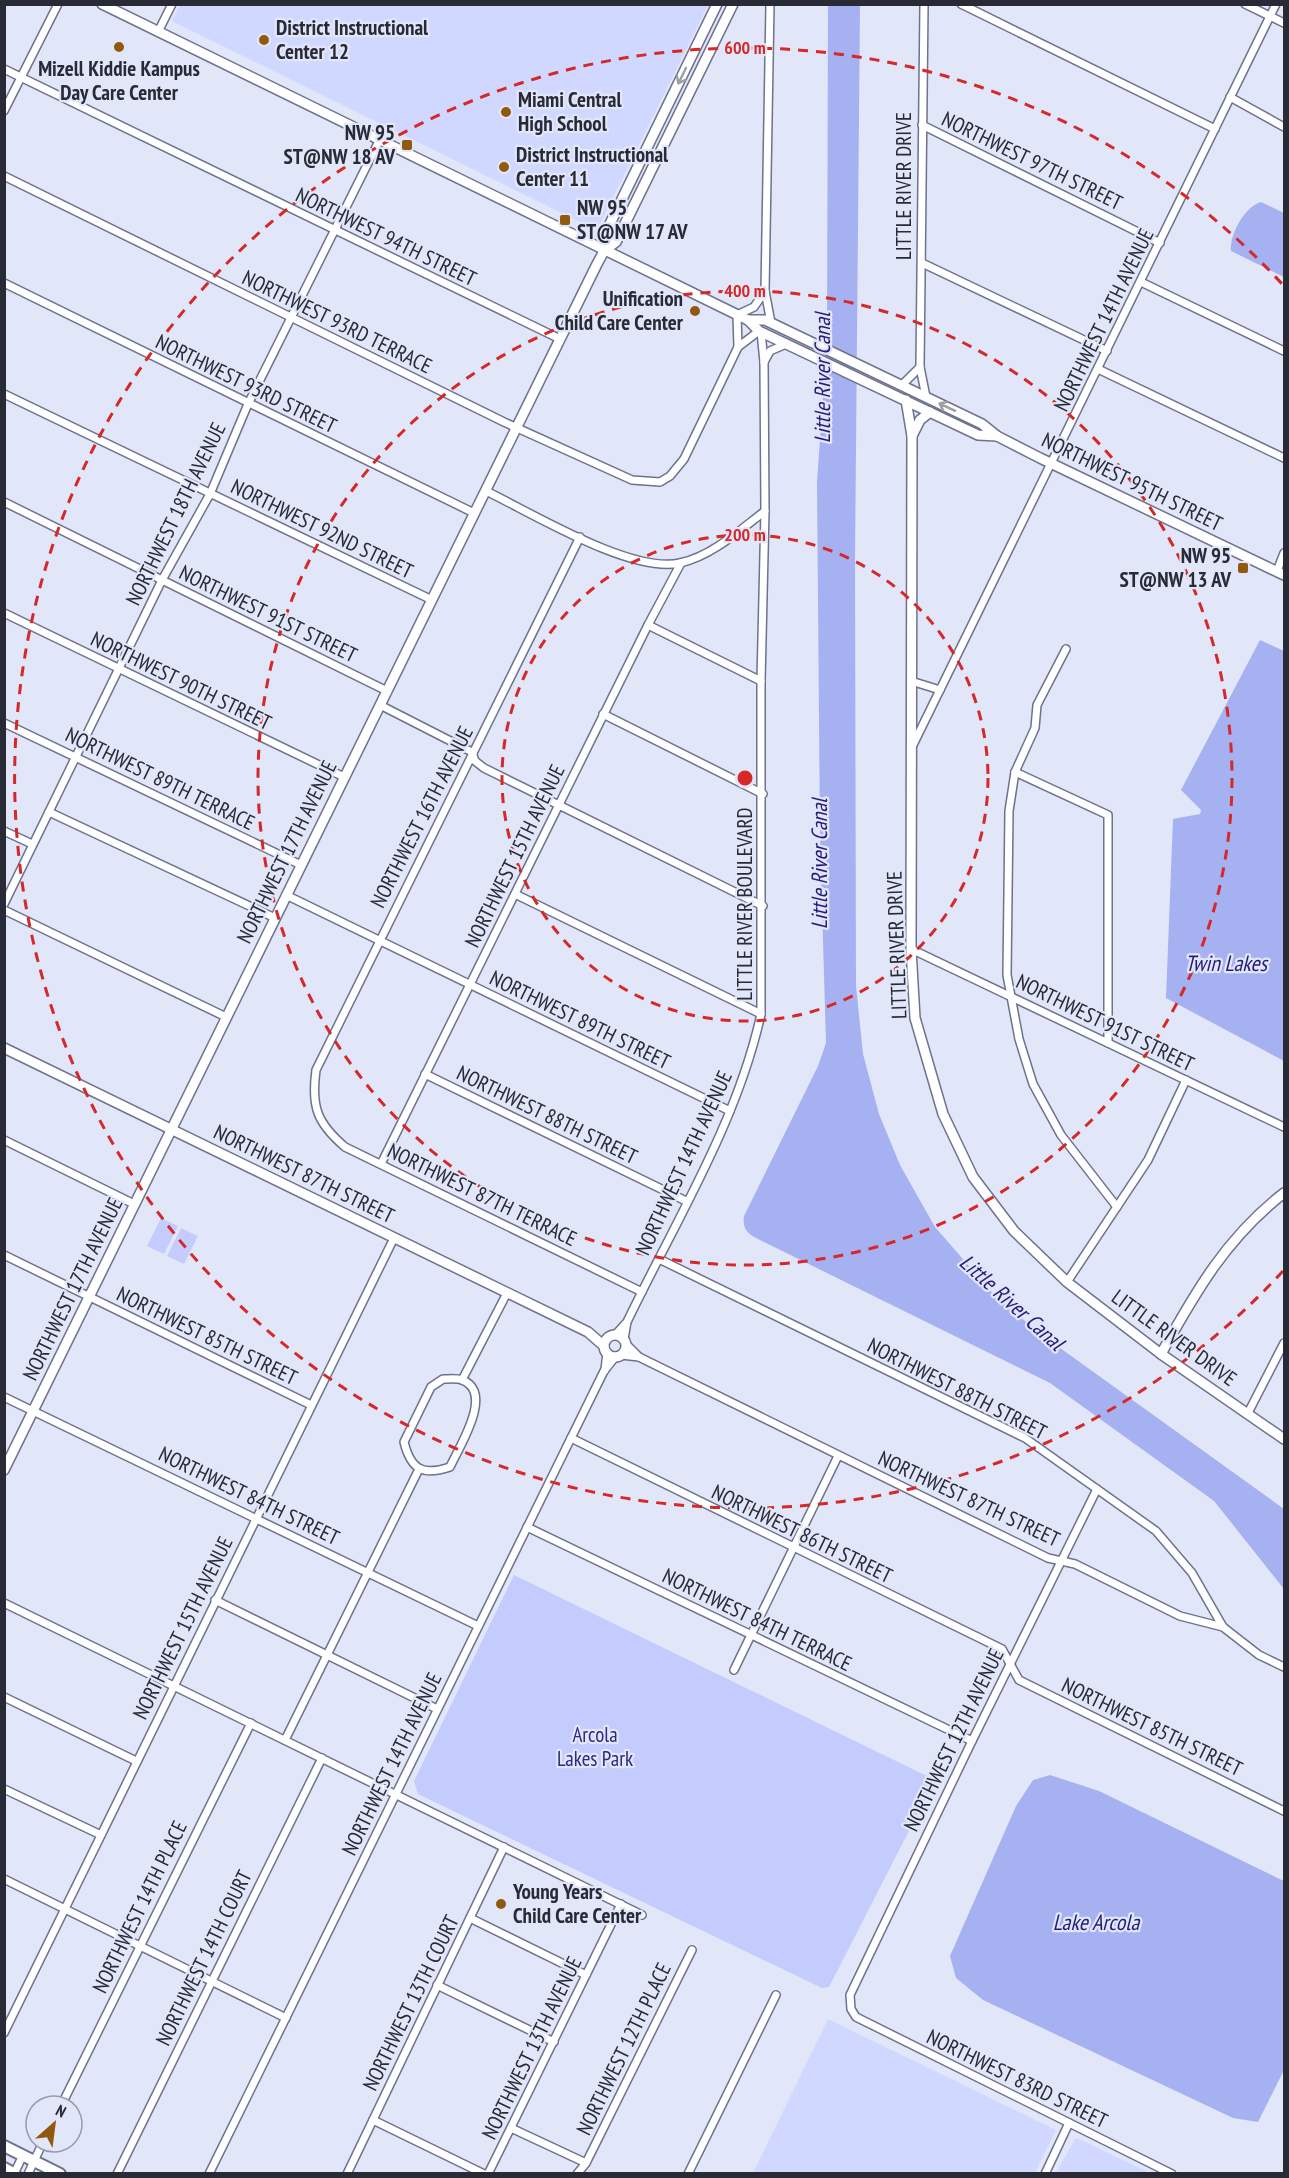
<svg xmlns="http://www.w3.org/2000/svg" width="1289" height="2178" viewBox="0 0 1289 2178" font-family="'PT Sans Narrow',sans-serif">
<rect width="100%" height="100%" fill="#e2e6f9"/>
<g fill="#d1d8ff">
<path d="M 180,5 L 180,4 L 708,5 L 600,224 L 592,228 L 172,21 Z"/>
<path d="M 828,2019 L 1056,2130 L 1035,2173 L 753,2173 Z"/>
<path d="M 1075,2139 L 1079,2139 L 1150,2173 L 1056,2173 Z"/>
</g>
<g fill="#c4ccfd">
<path d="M 161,1218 L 178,1226 L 164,1254 L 147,1246 Z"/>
<path d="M 181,1228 L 198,1236 L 184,1264 L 167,1256 Z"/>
<path d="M 514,1575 L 935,1780 L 829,1987 L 822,1988 L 418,1794 L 414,1781 Z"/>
</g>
<g fill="#a6b1f2">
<path d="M 828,5 L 860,5 L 855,559 L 856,986 L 863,1054 L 879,1114 L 900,1165 L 935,1227 L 995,1296 L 1042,1335 L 1284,1509 L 1284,1589 L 1214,1501 L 1050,1383 L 760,1240 C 749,1235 742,1230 744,1216 L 818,1066 L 826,1043 L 820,836 L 817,482 L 827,340 Z"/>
<path d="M 1261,202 L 1284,213 L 1284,277 L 1231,251 C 1229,235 1245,206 1261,202 Z"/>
<path d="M 1260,640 L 1284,651 L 1284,1061 L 1166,998 L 1173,819 L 1200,814 L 1201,810 L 1181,790 Z"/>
<path d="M 1050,1775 L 1099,1791 L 1284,1881 L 1284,2070 L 1258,2122 L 1233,2118 L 983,2000 L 956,1978 L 950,1956 L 1016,1806 L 1033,1780 Z"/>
</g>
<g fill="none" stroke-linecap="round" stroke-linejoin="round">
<defs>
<g id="street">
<path d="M 770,4 L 765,291 L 771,323"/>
<path d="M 924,4 L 920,367 L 926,397"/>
<path d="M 961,4 L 1215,129"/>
<path d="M 1245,4 L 1284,23"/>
<path d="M 158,32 L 172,4"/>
<path d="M 4,69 L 560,339"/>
<path d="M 1230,97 L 1284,127"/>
<path d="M 4,111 L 58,4"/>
<path d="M 922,125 L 1160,243"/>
<path d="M 4,176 L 504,422 L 632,480 L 660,482 L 670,476 L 684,459 L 738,347 L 737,315 L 754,307 L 765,291"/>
<path d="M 922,263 L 1107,351"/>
<path d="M 1141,282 L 1284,351"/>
<path d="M 4,283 L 474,513"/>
<path d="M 738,347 L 759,331"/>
<path d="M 764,362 L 770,351 L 786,344"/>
<path d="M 1098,369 L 1284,458"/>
<path d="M 902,385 L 920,367"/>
<path d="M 4,394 L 432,600"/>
<path d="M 486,491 C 532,513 631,574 680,563 C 712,556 740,530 765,511"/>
<path d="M 4,502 L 387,691"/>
<path d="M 580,537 L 316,1070 C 311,1107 317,1123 345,1147 L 642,1292"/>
<path d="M 1277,571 L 1284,553"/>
<path d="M 4,613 L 344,777"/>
<path d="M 648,625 L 761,681"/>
<path d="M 1066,649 L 1037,705 L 1035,728 L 1015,772 L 1009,811 L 1007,975 L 1019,1039 L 1033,1084 L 1061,1135 L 1117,1207"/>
<path d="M 911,681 L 940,690"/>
<path d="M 380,705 L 472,752 L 475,761 L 484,768 L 763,906"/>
<path d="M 603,714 L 763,794"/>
<path d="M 4,723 L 301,865"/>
<path d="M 912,747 L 1276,4"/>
<path d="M 1015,772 L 1108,815 L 1108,1043"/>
<path d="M 49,812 L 275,918"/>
<path d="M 4,831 L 32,844"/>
<path d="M 515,894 L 761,1014"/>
<path d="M 286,895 L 730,1111"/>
<path d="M 4,904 L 162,580 L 210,494 L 248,404 L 379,141"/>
<path d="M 4,910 L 226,1017"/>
<path d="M 911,949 L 1284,1127"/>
<path d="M 425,1074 L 686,1201"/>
<path d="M 4,1140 L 134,1204"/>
<path d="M 381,1164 L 648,625 L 681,563"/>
<path d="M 4,1255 L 311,1405"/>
<path d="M 659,1259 L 1025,1438 L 1156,1531 L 1192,1573 L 1223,1627"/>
<path d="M 1067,1282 L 1148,1160 L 1186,1080"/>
<path d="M 615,1335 L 625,1324"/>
<path d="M 624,1339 L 627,1322 C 675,1222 737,1123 761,1014 L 761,681 L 765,511 L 764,362 L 761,332"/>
<path d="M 626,1344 L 639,1357 L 1048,1558 L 1075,1564 L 1180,1616 L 1223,1627 L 1259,1655 L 1284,1667"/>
<path d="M 621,1355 L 639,1357"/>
<path d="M 605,1370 L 607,1352"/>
<path d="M 443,1379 C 449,1379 457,1378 462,1380 C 495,1392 459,1447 450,1467 C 423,1476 411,1470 404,1442 L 431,1387 Z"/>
<path d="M 462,1380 L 507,1293"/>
<path d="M 4,1397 L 478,1626"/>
<path d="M 1248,1413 L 1284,1343"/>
<path d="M 571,1438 L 1002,1649 L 1019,1680 L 1284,1811"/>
<path d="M 1097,1489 L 972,1741 L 850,1995 L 851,2009 L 856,2017 L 1172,2174"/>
<path d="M 527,1527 L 972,1741"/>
<path d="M 215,1600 L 437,1709"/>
<path d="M 4,1603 L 642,1915"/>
<path d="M 734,1670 L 838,1456"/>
<path d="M 4,1697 L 136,1761"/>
<path d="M 285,1740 L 419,1469"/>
<path d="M 4,1789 L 101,1835"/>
<path d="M 4,1879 L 286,2018"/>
<path d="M 470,1918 L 586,1975"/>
<path d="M 437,1985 L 554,2042"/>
<path d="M 4,2033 L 394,1238"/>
<path d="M 61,2106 L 251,1723"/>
<path d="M 373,2120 L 484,2174"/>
<path d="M 511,2128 L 586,2163"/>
<path d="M 14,2174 L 23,2155"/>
<path d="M 28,2174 L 43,2142"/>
<path d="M 117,2174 L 322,1758"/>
<path d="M 209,2174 L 604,1371 L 616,1356"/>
<path d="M 347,2174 L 504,1847"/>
<path d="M 488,2174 L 621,1904"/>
<path d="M 577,2174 L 586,2163 L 692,1950"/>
<path d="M 688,2174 L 776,1995"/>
<path d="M 1045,2174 L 1069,2123"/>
</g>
<g id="secondary">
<path d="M 102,4 L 748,320 L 759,331 L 978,435 L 997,436"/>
<path d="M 604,251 L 616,242 L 733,4"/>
<path d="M 748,320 L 765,320 L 982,424 L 997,436 L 1040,458 L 1284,575"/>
<path d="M 906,400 L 912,436 L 911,949 L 915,1018 L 943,1114 L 973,1177 L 1014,1231 L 1067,1282 L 1161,1354 L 1284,1439"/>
<path d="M 912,436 L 920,420 L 930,412"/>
<path d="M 4,1048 L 588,1332 L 604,1346"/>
<circle cx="615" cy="1346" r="11"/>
<path d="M 1161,1354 C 1196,1291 1227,1237 1284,1193"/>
<path d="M 4,1470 L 596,266 L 604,251 L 604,236 L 717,4"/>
</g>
<g id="primary">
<path d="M 4,2146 L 60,2174"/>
<path d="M 4,2168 L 15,2174"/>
</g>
</defs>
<use href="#street" stroke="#6d728e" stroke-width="10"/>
<use href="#secondary" stroke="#6d728e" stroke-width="12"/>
<use href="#primary" stroke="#6d728e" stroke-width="14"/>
<use href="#street" stroke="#fff" stroke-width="7"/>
<use href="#secondary" stroke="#fff" stroke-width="9"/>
<use href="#primary" stroke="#fff" stroke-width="10"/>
</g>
<defs><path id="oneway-shaft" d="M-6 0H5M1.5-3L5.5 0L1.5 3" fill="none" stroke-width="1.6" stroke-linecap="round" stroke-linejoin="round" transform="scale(1.5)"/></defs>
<g stroke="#9e9fa5">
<use href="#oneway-shaft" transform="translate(682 76) rotate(116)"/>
<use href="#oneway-shaft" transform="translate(947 407) rotate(-155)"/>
</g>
<g fill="none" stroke="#d62828" stroke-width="3" stroke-dasharray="10 8">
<circle cx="745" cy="778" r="243"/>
<circle cx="745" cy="778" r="487"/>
<path d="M1283 1271A730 730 0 1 1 1283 285"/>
</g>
<g fill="#90590f" stroke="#e2e6f9" stroke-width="2">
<circle cx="264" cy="40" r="6"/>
<circle cx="119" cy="47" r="6"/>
<circle cx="506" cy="112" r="6"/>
<rect x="401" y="139" width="12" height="12" rx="3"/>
<circle cx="504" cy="167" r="6"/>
<rect x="559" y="214" width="12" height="12" rx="3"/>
<circle cx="695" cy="311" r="6"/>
<rect x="1237" y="562" width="12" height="12" rx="3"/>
<circle cx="501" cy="1904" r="6"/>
</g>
<g text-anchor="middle" stroke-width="4.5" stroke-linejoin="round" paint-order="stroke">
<g font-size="21" font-weight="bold" fill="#282a36" stroke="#e2e6f9" text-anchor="start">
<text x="276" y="35">District Instructional<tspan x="276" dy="24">Center 12</tspan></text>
<text x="119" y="76" text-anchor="middle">Mizell Kiddie Kampus<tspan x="119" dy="24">Day Care Center</tspan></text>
<text x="518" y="107">Miami Central<tspan x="518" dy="24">High School</tspan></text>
<text x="395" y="140" text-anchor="end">NW 95<tspan x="395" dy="24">ST@NW 18 AV</tspan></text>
<text x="516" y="162">District Instructional<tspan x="516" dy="24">Center 11</tspan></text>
<text x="577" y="215">NW 95<tspan x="577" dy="24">ST@NW 17 AV</tspan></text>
<text x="683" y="306" text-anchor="end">Unification<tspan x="683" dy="24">Child Care Center</tspan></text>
<text x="1231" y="563" text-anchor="end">NW 95<tspan x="1231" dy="24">ST@NW 13 AV</tspan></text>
<text x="513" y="1899">Young Years<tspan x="513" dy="24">Child Care Center</tspan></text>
</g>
<g font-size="21" fill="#282a36" stroke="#e2e6f9">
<text transform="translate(1032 161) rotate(26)" y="7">NORTHWEST 97TH STREET</text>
<text transform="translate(904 186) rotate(-90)" y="7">LITTLE RIVER DRIVE</text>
<text transform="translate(386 237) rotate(26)" y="7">NORTHWEST 94TH STREET</text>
<text transform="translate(1104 320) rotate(-64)" y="7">NORTHWEST 14TH AVENUE</text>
<text transform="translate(337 322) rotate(26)" y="7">NORTHWEST 93RD TERRACE</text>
<text transform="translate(246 384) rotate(26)" y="7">NORTHWEST 93RD STREET</text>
<text transform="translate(1132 482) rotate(26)" y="7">NORTHWEST 95TH STREET</text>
<text transform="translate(176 514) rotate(-64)" y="7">NORTHWEST 18TH AVENUE</text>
<text transform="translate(322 529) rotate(26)" y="7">NORTHWEST 92ND STREET</text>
<text transform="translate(268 614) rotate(26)" y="7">NORTHWEST 91ST STREET</text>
<text transform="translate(181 681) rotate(26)" y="7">NORTHWEST 90TH STREET</text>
<text transform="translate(160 779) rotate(26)" y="7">NORTHWEST 89TH TERRACE</text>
<text transform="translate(422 817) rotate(-63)" y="7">NORTHWEST 16TH AVENUE</text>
<text transform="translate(287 852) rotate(-64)" y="7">NORTHWEST 17TH AVENUE</text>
<text transform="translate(515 856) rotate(-64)" y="7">NORTHWEST 15TH AVENUE</text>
<text transform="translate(745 904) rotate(-90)" y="7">LITTLE RIVER BOULEVARD</text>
<text transform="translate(897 945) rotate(-92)" y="7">LITTLE RIVER DRIVE</text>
<text transform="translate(580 1020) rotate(26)" y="7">NORTHWEST 89TH STREET</text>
<text transform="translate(1105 1023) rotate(26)" y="7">NORTHWEST 91ST STREET</text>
<text transform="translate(547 1115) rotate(26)" y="7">NORTHWEST 88TH STREET</text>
<text transform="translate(684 1163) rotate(-65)" y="7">NORTHWEST 14TH AVENUE</text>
<text transform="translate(304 1174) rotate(26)" y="7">NORTHWEST 87TH STREET</text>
<text transform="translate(482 1195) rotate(26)" y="7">NORTHWEST 87TH TERRACE</text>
<text transform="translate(73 1289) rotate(-64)" y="7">NORTHWEST 17TH AVENUE</text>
<text transform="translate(207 1336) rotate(26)" y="7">NORTHWEST 85TH STREET</text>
<text transform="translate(1174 1338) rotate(36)" y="7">LITTLE RIVER DRIVE</text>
<text transform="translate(957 1389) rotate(27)" y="7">NORTHWEST 88TH STREET</text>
<text transform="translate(249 1496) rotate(26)" y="7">NORTHWEST 84TH STREET</text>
<text transform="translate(969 1499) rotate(25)" y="7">NORTHWEST 87TH STREET</text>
<text transform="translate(802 1534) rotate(26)" y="7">NORTHWEST 86TH STREET</text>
<text transform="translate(757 1620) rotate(26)" y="7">NORTHWEST 84TH TERRACE</text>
<text transform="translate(183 1628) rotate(-64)" y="7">NORTHWEST 15TH AVENUE</text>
<text transform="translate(1152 1727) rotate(26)" y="7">NORTHWEST 85TH STREET</text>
<text transform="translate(954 1740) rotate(-64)" y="7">NORTHWEST 12TH AVENUE</text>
<text transform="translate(392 1764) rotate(-64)" y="7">NORTHWEST 14TH AVENUE</text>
<text transform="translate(140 1907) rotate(-64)" y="7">NORTHWEST 14TH PLACE</text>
<text transform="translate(204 1958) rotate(-64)" y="7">NORTHWEST 14TH COURT</text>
<text transform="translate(411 2003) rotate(-64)" y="7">NORTHWEST 13TH COURT</text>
<text transform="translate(532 2048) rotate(-64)" y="7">NORTHWEST 13TH AVENUE</text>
<text transform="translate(624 2049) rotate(-64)" y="7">NORTHWEST 12TH PLACE</text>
<text transform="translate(1017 2079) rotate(26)" y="7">NORTHWEST 83RD STREET</text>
</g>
<g font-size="21" fill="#2c2884" stroke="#e2e6f9">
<text x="595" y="1742">Arcola<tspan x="595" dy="24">Lakes Park</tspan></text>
</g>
<g font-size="22" font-style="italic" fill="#241c78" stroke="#e2e6f9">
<text transform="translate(822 378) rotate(-90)" y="8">Little River Canal</text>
<text transform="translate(819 864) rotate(-90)" y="8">Little River Canal</text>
<text x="1226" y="971">Twin Lakes</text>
<text transform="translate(1012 1302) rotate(42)" y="8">Little River Canal</text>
<text x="1096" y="1930">Lake Arcola</text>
</g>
</g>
<circle cx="745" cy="778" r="9" fill="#d62828" stroke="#e2e6f9" stroke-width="3"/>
<g font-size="18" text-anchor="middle" font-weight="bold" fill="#d62828" stroke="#e2e6f9" stroke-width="4.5" stroke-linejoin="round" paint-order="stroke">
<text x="745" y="54">600 m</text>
<text x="745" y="297">400 m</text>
<text x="745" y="541">200 m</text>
</g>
<rect width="1289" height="2178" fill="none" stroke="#282a36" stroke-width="12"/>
<g transform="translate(54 2124) rotate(28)"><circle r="28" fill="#e2e6f9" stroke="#989bab" stroke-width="1.5"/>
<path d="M0-4.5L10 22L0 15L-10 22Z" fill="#90590f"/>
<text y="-9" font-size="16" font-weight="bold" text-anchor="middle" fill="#282a36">N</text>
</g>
</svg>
